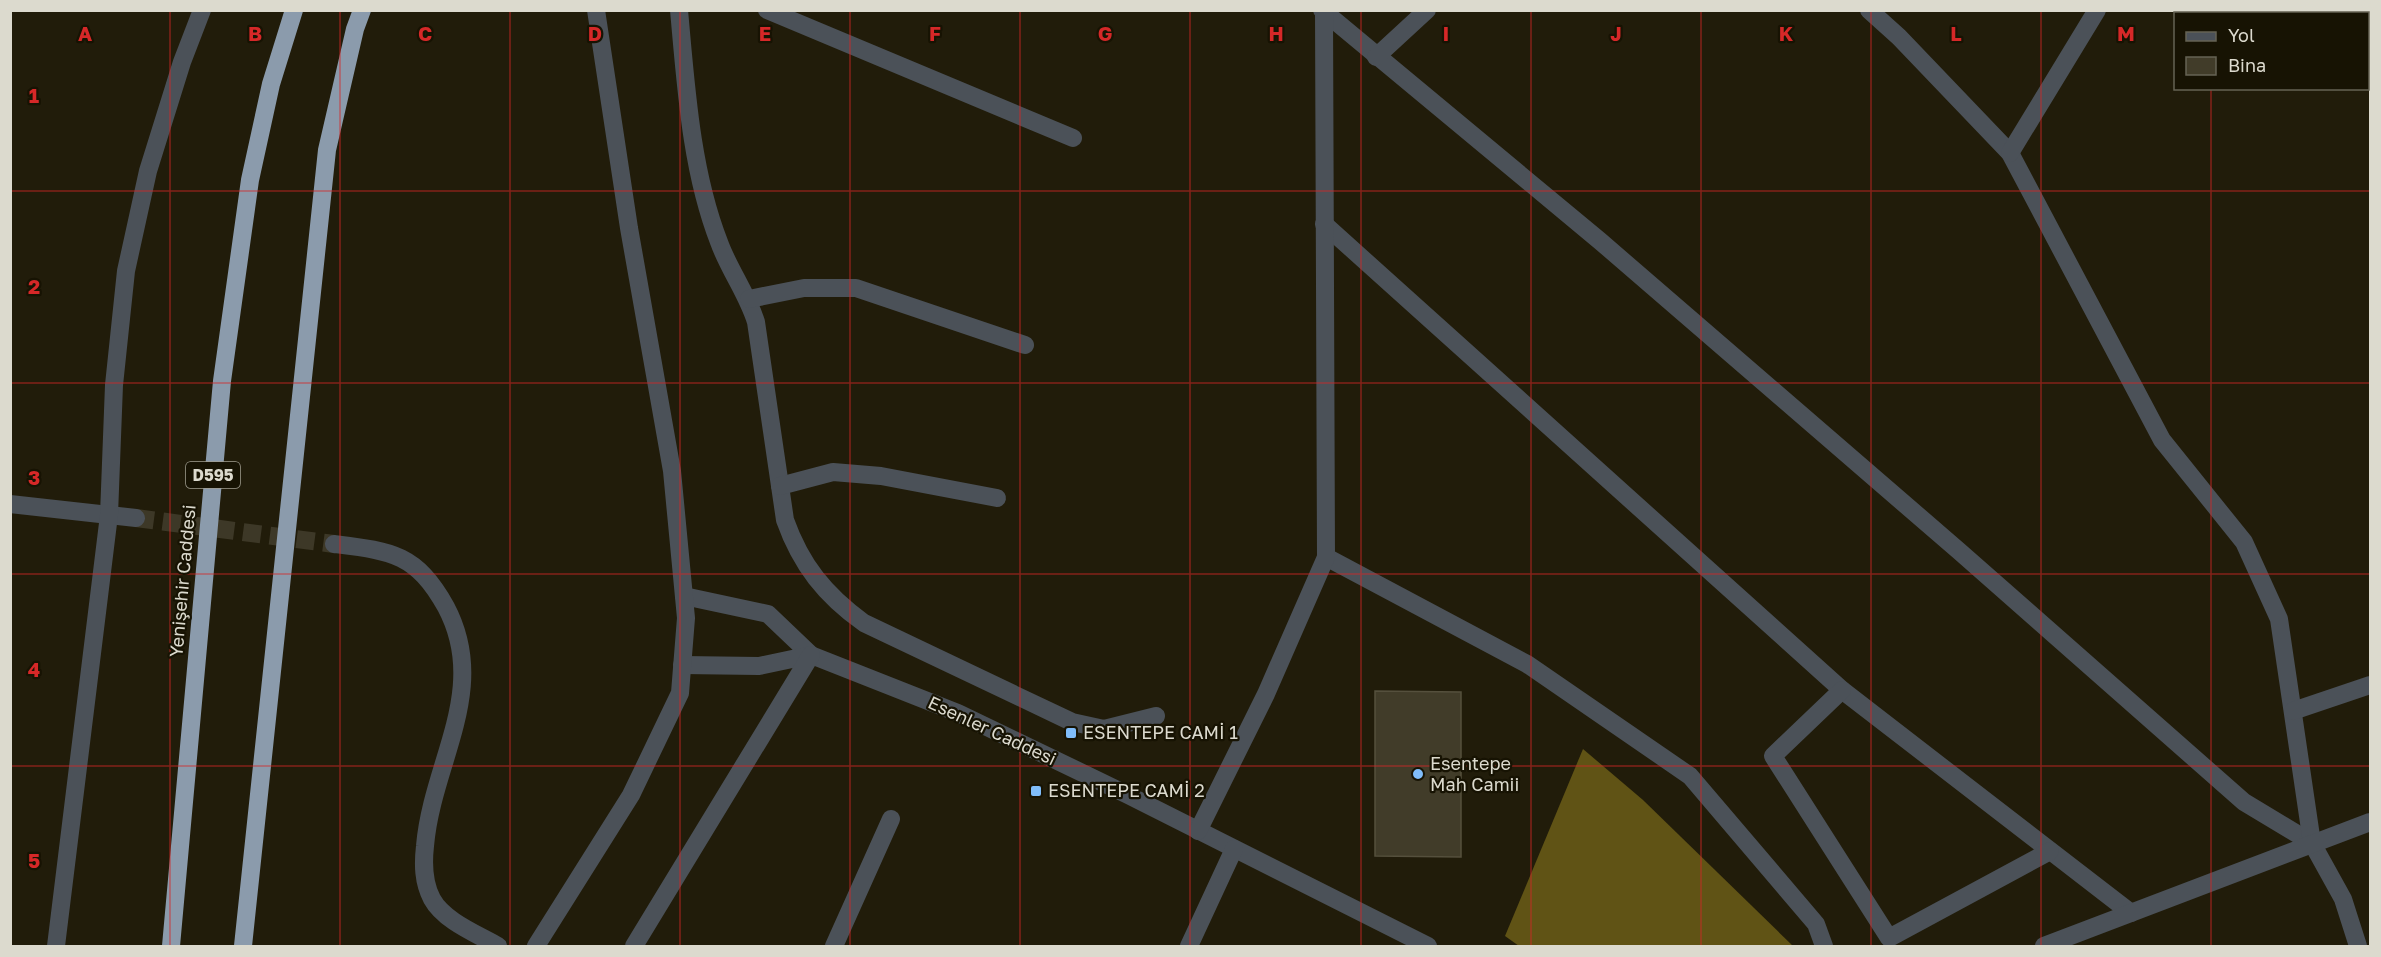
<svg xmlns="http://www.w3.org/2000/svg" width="2381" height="957" viewBox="0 0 2381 957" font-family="'Golos Text',sans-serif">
<rect width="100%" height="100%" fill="#211c0a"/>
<path fill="#605315" d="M 1583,749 L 1643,800 L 1793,946 L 1519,946 L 1505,936 Z"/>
<path fill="#413c29" stroke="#55503d" stroke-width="1.5" d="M 1375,691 L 1461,692 L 1461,857 L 1375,856 Z"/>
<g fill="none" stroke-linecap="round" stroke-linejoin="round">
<path stroke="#3d3827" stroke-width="18" stroke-dasharray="18 9" stroke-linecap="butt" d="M 136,518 L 334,544"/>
<g stroke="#4b5158" stroke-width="18">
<path d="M 679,10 C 686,87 691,170 719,242 C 729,270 747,293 756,322 L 785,520 C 801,565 825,595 864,623 L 1072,722 L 1104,729 L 1156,716"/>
<path d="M 767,10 L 1073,138"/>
<path d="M 1322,10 L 1600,241 L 1959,551 L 2244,802 L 2312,843 L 2343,899 L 2358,946"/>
<path d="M 1869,10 L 1899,37 L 2010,153 L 2162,440 L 2244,542 L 2279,619 L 2312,843"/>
<path d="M 1376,57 L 1427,10"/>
<path d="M 2010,153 L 2097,10"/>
<path d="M 1324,224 L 1842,690 L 2131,913"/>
<path d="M 749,299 L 804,288 L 856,288 L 1025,345"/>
<path d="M 780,486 L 833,472 L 881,476 L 997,498"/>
<path d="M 10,504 L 136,518"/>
<path d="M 334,544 C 391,551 416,553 446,607 C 490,690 432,762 425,846 C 423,864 423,882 432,899 C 444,921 477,934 498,946"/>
<path d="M 1326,557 L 1527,664 L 1690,776 L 1816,924 L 1824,946"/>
<path d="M 684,596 L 768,614 L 811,655 L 958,713 L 1128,795 L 1428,946"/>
<path d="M 682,665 L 759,666 L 811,655"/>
<path d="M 1842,690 L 1773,756 L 1889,938 L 2050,851"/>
<path d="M 2293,711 L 2370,685"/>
<path d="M 1198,831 L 1266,694 L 1326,557 L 1324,13"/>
<path d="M 56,946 L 109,515 L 114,385 L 126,271 L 148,171 L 182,62 L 202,10"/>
<path d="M 536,946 L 631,795 L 680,693 L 686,618 L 672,471 L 629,228 L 596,10"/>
<path d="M 634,946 L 811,655"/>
<path d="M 834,946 L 891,819"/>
<path d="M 1189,946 L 1234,849"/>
<path d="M 2044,946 L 2370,822"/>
</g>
<g stroke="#8b9bac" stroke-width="18">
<path d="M 171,946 L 222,381 L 250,180 L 271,84 L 294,10"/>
<path d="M 243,946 L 327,150 L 355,29 L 362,10"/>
</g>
</g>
<path fill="none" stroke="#d62828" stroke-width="1.5" stroke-opacity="0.55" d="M 170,10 L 170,946M 340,10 L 340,946M 510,10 L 510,946M 680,10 L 680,946M 850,10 L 850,946M 1020,10 L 1020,946M 1190,10 L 1190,946M 1361,10 L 1361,946M 1531,10 L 1531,946M 1701,10 L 1701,946M 1871,10 L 1871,946M 2041,10 L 2041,946M 2211,10 L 2211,14M 2211,88 L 2211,946M 10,191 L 2370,191M 10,383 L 2370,383M 10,574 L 2370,574M 10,766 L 2370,766"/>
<g fill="#80bdfa" stroke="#171303" stroke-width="2">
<rect x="1065" y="727" width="12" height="12" rx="3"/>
<circle cx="1418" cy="774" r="6"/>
<rect x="1030" y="785" width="12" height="12" rx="3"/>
</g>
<g text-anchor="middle" stroke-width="4.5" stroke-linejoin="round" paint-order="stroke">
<rect fill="#171303" stroke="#a19e91" stroke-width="1.5" x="186" y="462" width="54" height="26" rx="4.5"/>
<g font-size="16" font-weight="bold" fill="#dcdace">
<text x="213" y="481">D595</text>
</g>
<g font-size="18" fill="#dcdace" stroke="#171303">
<text transform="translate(183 581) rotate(-85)" y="6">Yenişehir Caddesi</text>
<text transform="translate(992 731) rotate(25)" y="6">Esenler Caddesi</text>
</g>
<g font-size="18" fill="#dcdace" stroke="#171303" text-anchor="start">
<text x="1083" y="739">ESENTEPE CAMİ 1</text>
<text x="1430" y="770">Esentepe<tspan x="1430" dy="21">Mah Camii</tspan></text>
<text x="1048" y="797">ESENTEPE CAMİ 2</text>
</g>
</g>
<g font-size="20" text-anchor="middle" font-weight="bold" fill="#d62828" stroke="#171303" stroke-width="4.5" stroke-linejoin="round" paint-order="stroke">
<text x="85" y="41">A</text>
<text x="255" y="41">B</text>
<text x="425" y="41">C</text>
<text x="595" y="41">D</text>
<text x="765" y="41">E</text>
<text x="935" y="41">F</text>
<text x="1105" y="41">G</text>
<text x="1276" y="41">H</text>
<text x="1446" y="41">I</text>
<text x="1616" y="41">J</text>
<text x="1786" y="41">K</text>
<text x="1956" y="41">L</text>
<text x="2126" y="41">M</text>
<text x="34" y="103">1</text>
<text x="34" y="294">2</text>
<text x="34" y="485">3</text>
<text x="34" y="677">4</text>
<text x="34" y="868">5</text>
</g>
<rect width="2381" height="957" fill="none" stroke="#dcdace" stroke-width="24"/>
<rect x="2174" y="12" width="195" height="78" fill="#171303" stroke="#666354" stroke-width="1.5"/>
<rect x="2186" y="32" width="30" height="9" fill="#4b5158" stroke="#666354" stroke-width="1.5"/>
<text x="2228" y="42" font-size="18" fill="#dcdace">Yol</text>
<rect x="2186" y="57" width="30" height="18" fill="#413c29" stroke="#666354" stroke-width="1.5"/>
<text x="2228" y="72" font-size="18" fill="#dcdace">Bina</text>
</svg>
